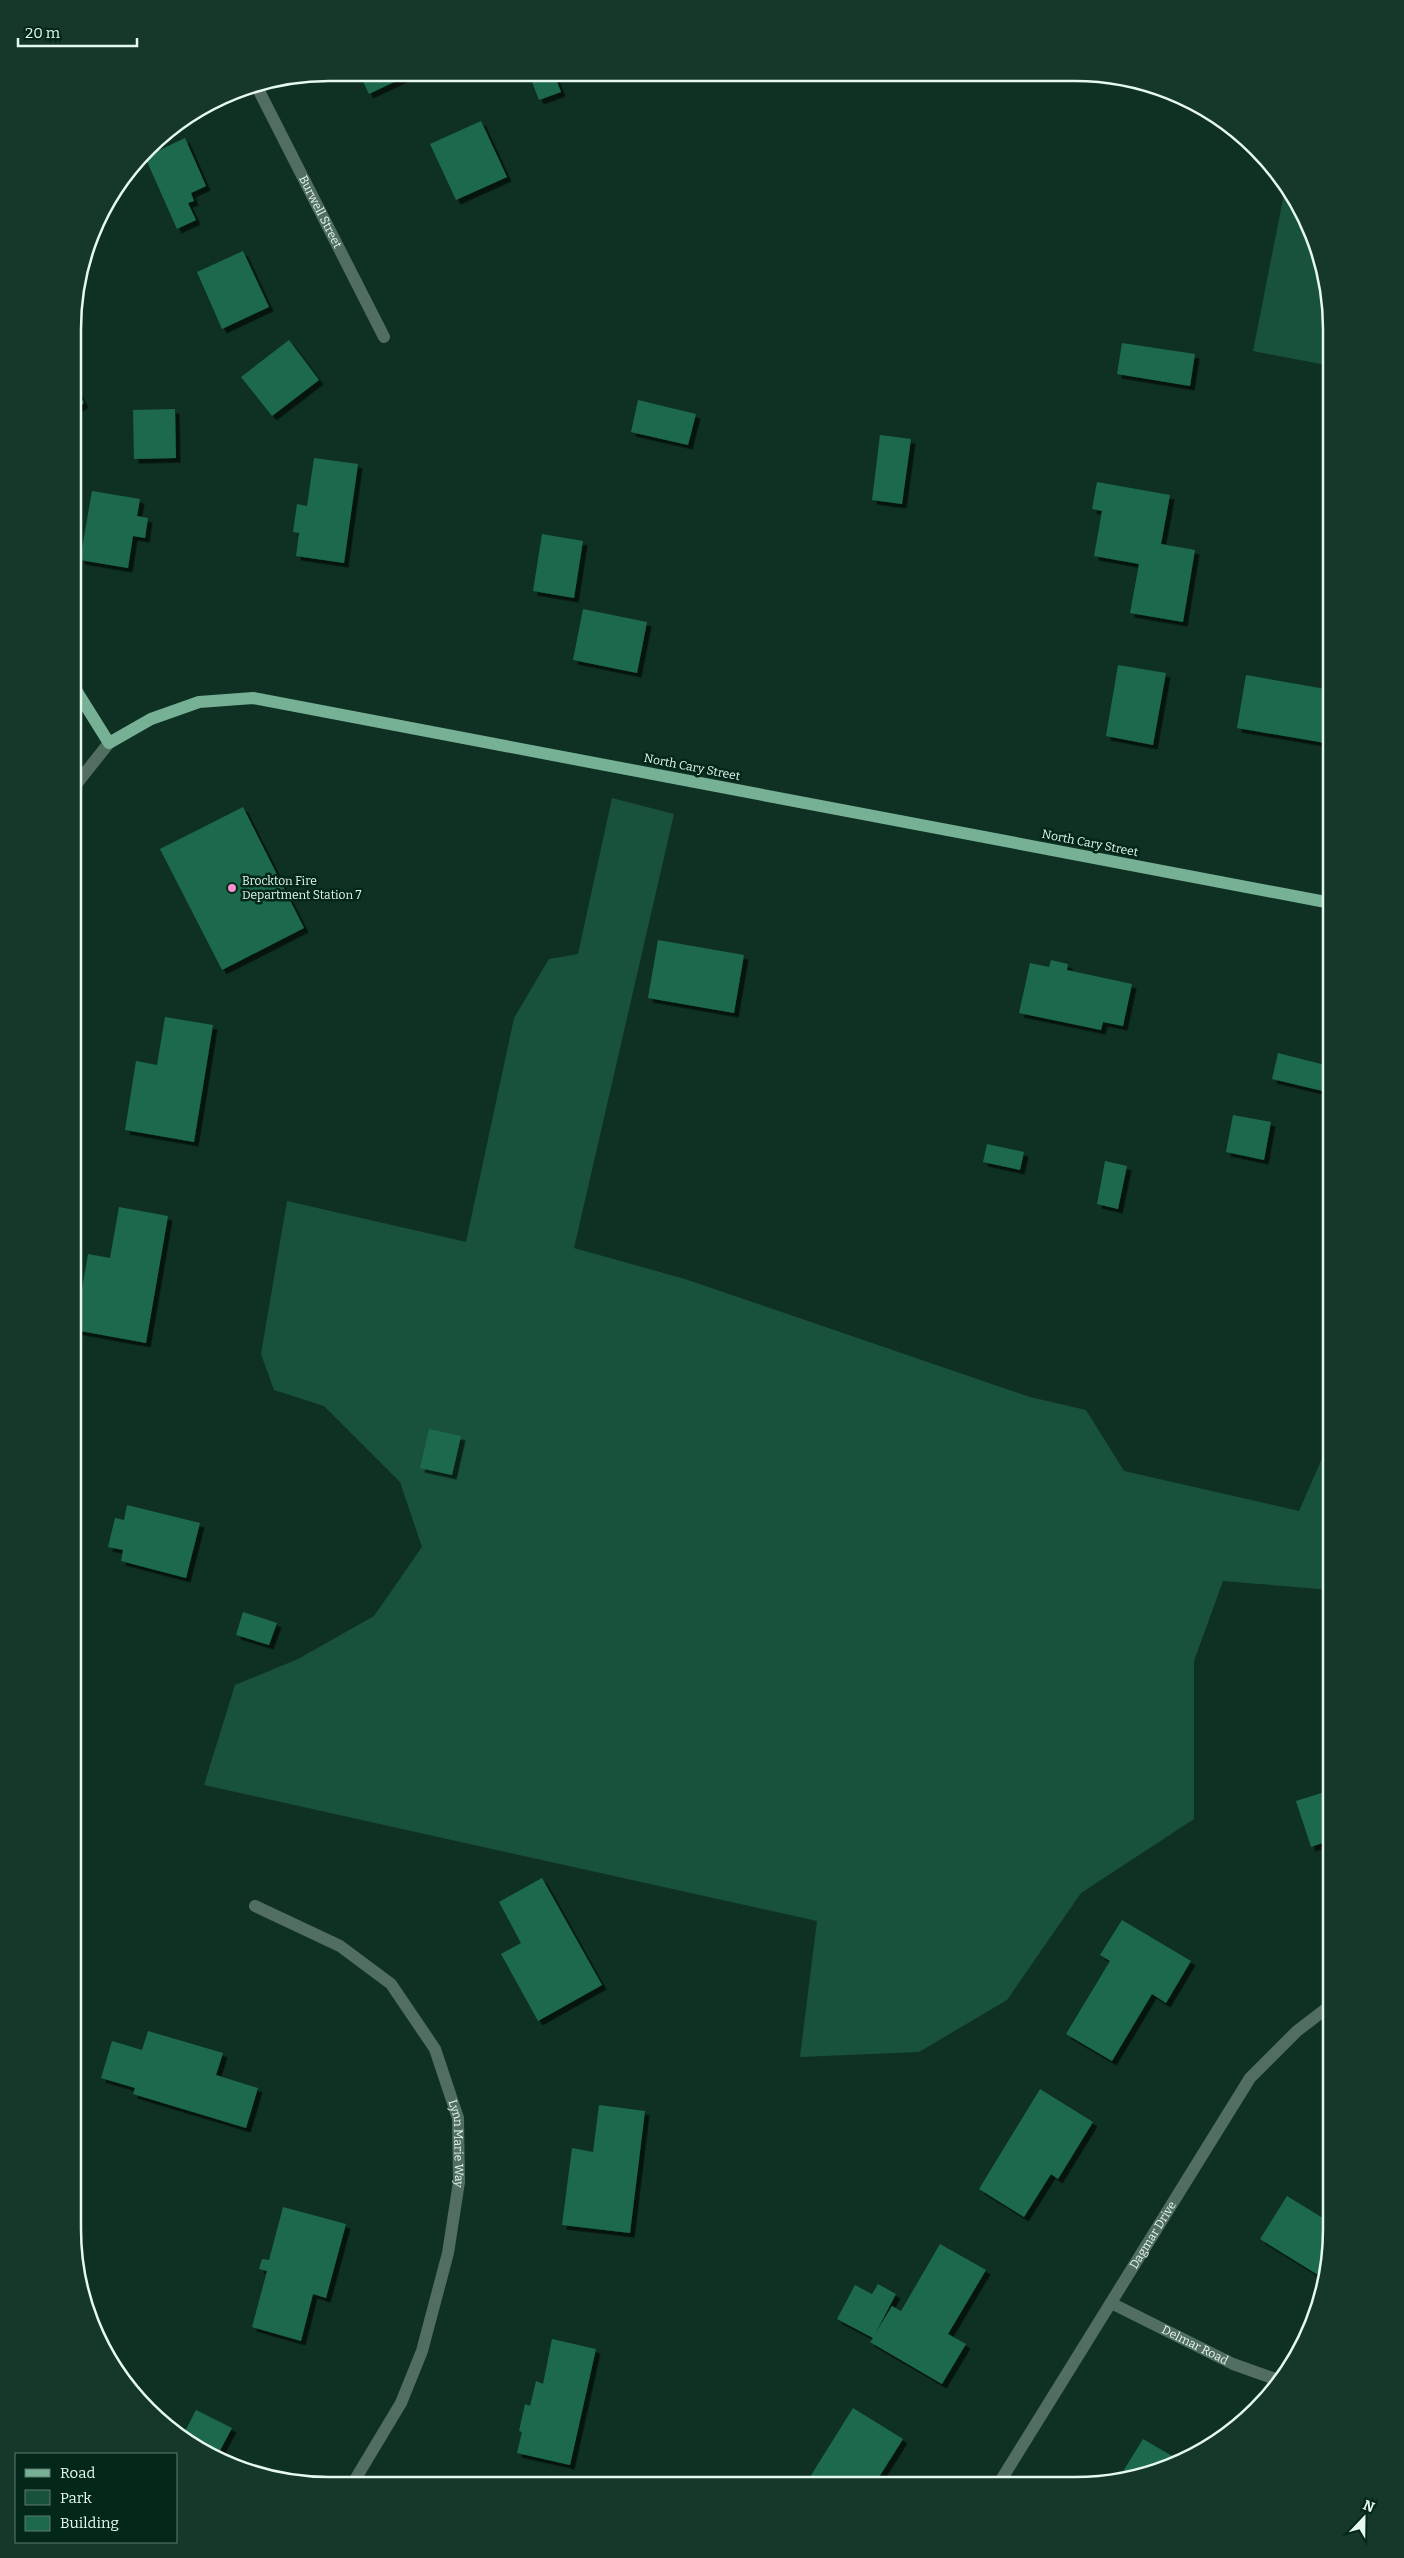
<svg xmlns="http://www.w3.org/2000/svg" width="1404" height="2558" viewBox="0 0 1404 2558" font-family="Bitter,serif">
<defs>
<filter id="shadow"><feDropShadow dx="4.5" dy="4.5" stdDeviation="0" flood-color="#0009"/></filter>
</defs>
<rect width="100%" height="100%" fill="#0e3123"/>
<g fill="#19523b">
<path d="M 1286,184 L 1318,247 L 1331,330 L 1331,366 L 1253,351 Z"/>
<path d="M 612,798 L 674,814 L 574,1248 L 685,1279 L 1030,1397 L 1086,1410 L 1124,1471 L 1299,1511 L 1331,1438 L 1331,1590 L 1223,1581 L 1194,1661 L 1194,1819 L 1081,1893 L 1007,2000 L 919,2052 L 800,2057 L 817,1921 L 204,1785 L 235,1685 L 298,1659 L 374,1616 L 422,1547 L 400,1482 L 324,1406 L 274,1390 L 261,1354 L 287,1201 L 466,1242 L 514,1018 L 549,959 L 578,954 Z"/>
</g>
<g fill="#1d694c" filter="url(#shadow)">
<path d="M 359,73 L 413,73 L 369,94 Z"/>
<path d="M 529,74 L 554,74 L 561,92 L 539,100 Z"/>
<path d="M 481,121 L 507,177 L 456,200 L 430,144 Z"/>
<path d="M 185,138 L 206,186 L 191,193 L 194,201 L 188,203 L 196,220 L 177,229 L 145,157 Z"/>
<path d="M 243,251 L 269,307 L 222,329 L 197,272 Z"/>
<path d="M 289,340 L 319,380 L 272,416 L 241,377 Z"/>
<path d="M 1122,343 L 1195,354 L 1190,386 L 1117,374 Z"/>
<path d="M 75,386 L 84,403 L 75,409 Z"/>
<path d="M 638,400 L 696,414 L 688,445 L 631,432 Z"/>
<path d="M 175,409 L 176,458 L 134,459 L 133,410 Z"/>
<path d="M 880,435 L 911,439 L 902,504 L 872,500 Z"/>
<path d="M 314,458 L 358,464 L 344,563 L 296,556 L 299,533 L 293,532 L 297,504 L 307,506 Z"/>
<path d="M 1097,482 L 1170,495 L 1161,544 L 1195,550 L 1183,622 L 1130,613 L 1139,564 L 1094,556 L 1102,511 L 1092,509 Z"/>
<path d="M 92,491 L 140,499 L 137,516 L 148,518 L 145,538 L 133,536 L 128,568 L 80,560 Z"/>
<path d="M 542,534 L 583,541 L 574,598 L 533,591 Z"/>
<path d="M 583,609 L 647,622 L 637,673 L 573,660 Z"/>
<path d="M 1118,665 L 1166,673 L 1153,745 L 1106,736 Z"/>
<path d="M 1246,675 L 1331,690 L 1331,744 L 1237,728 Z"/>
<path d="M 243,807 L 304,928 L 222,970 L 160,849 Z"/>
<path d="M 658,940 L 744,955 L 734,1013 L 648,998 Z"/>
<path d="M 1051,960 L 1068,964 L 1067,970 L 1132,984 L 1123,1026 L 1103,1022 L 1101,1030 L 1019,1013 L 1030,963 L 1049,967 Z"/>
<path d="M 165,1017 L 213,1025 L 194,1142 L 125,1130 L 136,1061 L 157,1065 Z"/>
<path d="M 1331,1043 L 1331,1093 L 1272,1079 L 1278,1053 L 1325,1065 Z"/>
<path d="M 1233,1115 L 1271,1122 L 1264,1160 L 1226,1152 Z"/>
<path d="M 987,1144 L 1024,1152 L 1020,1170 L 983,1162 Z"/>
<path d="M 1105,1161 L 1127,1166 L 1118,1209 L 1097,1204 Z"/>
<path d="M 119,1207 L 168,1216 L 146,1343 L 75,1330 L 88,1254 L 110,1258 Z"/>
<path d="M 429,1429 L 461,1436 L 452,1475 L 420,1468 Z"/>
<path d="M 127,1505 L 200,1523 L 186,1578 L 121,1561 L 123,1550 L 108,1547 L 115,1518 L 124,1520 Z"/>
<path d="M 243,1612 L 277,1623 L 269,1645 L 236,1635 Z"/>
<path d="M 1331,1790 L 1331,1840 L 1311,1847 L 1296,1801 Z"/>
<path d="M 542,1878 L 602,1985 L 538,2021 L 501,1954 L 521,1943 L 499,1902 Z"/>
<path d="M 1122,1920 L 1191,1961 L 1166,2003 L 1152,1994 L 1112,2061 L 1066,2034 L 1110,1961 L 1100,1955 Z"/>
<path d="M 148,2031 L 223,2053 L 216,2075 L 258,2088 L 246,2128 L 133,2094 L 135,2088 L 101,2078 L 112,2041 L 142,2050 Z"/>
<path d="M 1040,2089 L 1093,2122 L 1058,2179 L 1051,2174 L 1024,2217 L 979,2189 Z"/>
<path d="M 599,2105 L 645,2111 L 630,2233 L 562,2225 L 572,2148 L 593,2152 Z"/>
<path d="M 1287,2196 L 1331,2223 L 1331,2246 L 1323,2278 L 1260,2239 Z"/>
<path d="M 283,2207 L 346,2224 L 326,2298 L 313,2294 L 301,2341 L 252,2327 L 267,2271 L 259,2269 L 262,2259 L 269,2260 Z"/>
<path d="M 940,2244 L 986,2270 L 948,2334 L 966,2344 L 942,2384 L 870,2342 L 873,2338 L 837,2319 L 855,2285 L 872,2294 L 878,2284 L 896,2294 L 875,2334 L 892,2306 L 901,2311 Z"/>
<path d="M 552,2339 L 596,2349 L 570,2465 L 517,2453 L 522,2432 L 519,2431 L 525,2404 L 530,2406 L 536,2381 L 543,2384 Z"/>
<path d="M 853,2408 L 903,2439 L 874,2485 L 805,2485 Z"/>
<path d="M 196,2410 L 232,2428 L 217,2456 L 227,2463 L 216,2459 L 182,2437 Z"/>
<path d="M 1143,2439 L 1179,2460 L 1157,2472 L 1119,2478 Z"/>
</g>
<g fill="none" stroke-linecap="round" stroke-linejoin="round">
<g stroke="#516e60" stroke-width="12">
<path id="s1" d="M 257,87 L 384,337"/>
<path d="M 74,787 L 109,743"/>
<path id="s2" d="M 255,1906 L 340,1946 L 391,1984 L 435,2049 L 458,2118 L 459,2182 L 448,2253 L 422,2351 L 401,2403 L 353,2483"/>
<path id="s3" d="M 1111,2303 L 1233,2364 L 1281,2381"/>
<path id="s4" d="M 998,2485 L 1250,2078 L 1297,2031 L 1331,2005"/>
</g>
<path stroke="#76b195" stroke-width="12" d="M 74,687 L 109,743 L 151,719 L 199,702 L 253,698 L 1331,903"/>
</g>
<circle fill="#f690cf" stroke="#032719" stroke-width="2" cx="232" cy="888" r="5"/>
<g text-anchor="middle" stroke-width="5" stroke-linejoin="round" paint-order="stroke">
<g font-size="12" fill="#e5f9ee" stroke="#032719">
<text dy="4" stroke="none"><textPath href="#s1" startOffset="140">Burwell Street</textPath></text>
<text transform="translate(692 767) rotate(11)" y="4">North Cary Street</text>
<text transform="translate(1090 843) rotate(11)" y="4">North Cary Street</text>
<text dy="4" stroke="none"><textPath href="#s2" startOffset="334">Lynn Marie Way</textPath></text>
<text dy="4" stroke="none"><textPath href="#s4" startOffset="294">Dagmar Drive</textPath></text>
<text dy="4" stroke="none"><textPath href="#s3" startOffset="94">Delmar Road</textPath></text>
</g>
<g font-size="12" fill="#e5f9ee" stroke="#032719" text-anchor="start">
<text x="242" y="885">Brockton Fire<tspan x="242" dy="14">Department Station 7</tspan></text>
</g>
</g>
<path d="M0 0H1404V2558H0ZM329 81H1075A248 248 0 0 1 1323 329V2229A248 248 0 0 1 1075 2477H329A248 248 0 0 1 81 2229V329A248 248 0 0 1 329 81Z" fill="#15382a" fill-rule="evenodd"/>
<path fill="none" stroke="#e5f9ee" stroke-width="2.5" d="M329 81H1075A248 248 0 0 1 1323 329V2229A248 248 0 0 1 1075 2477H329A248 248 0 0 1 81 2229V329A248 248 0 0 1 329 81Z"/>
<rect x="15" y="2453" width="162" height="90" fill="#032719" stroke="#5d7b6e"/>
<rect x="25" y="2469" width="25" height="8" fill="#76b195" stroke="#5d7b6e"/>
<text x="60" y="2478" font-size="15" fill="#e5f9ee">Road</text>
<rect x="25" y="2490" width="25" height="15" fill="#19523b" stroke="#5d7b6e"/>
<text x="60" y="2503" font-size="15" fill="#e5f9ee">Park</text>
<rect x="25" y="2516" width="25" height="15" fill="#1d694c" stroke="#5d7b6e"/>
<text x="60" y="2528" font-size="15" fill="#e5f9ee">Building</text>
<g transform="translate(1364 2518) rotate(22)" stroke="#032719" stroke-width="4" paint-order="stroke">
<path d="M0-4L9 19L0 12L-9 19Z" fill="#e5f9ee"/>
<text y="-8" font-size="14" font-weight="bold" text-anchor="middle" fill="#e5f9ee">N</text>
</g>
<path d="M18 38v8h119v-8" fill="none" stroke="#e5f9ee" stroke-width="2.5"/>
<text x="25" y="38" font-size="15" fill="#e5f9ee" stroke="#032719" stroke-width="4" paint-order="stroke">20 m</text>
</svg>
